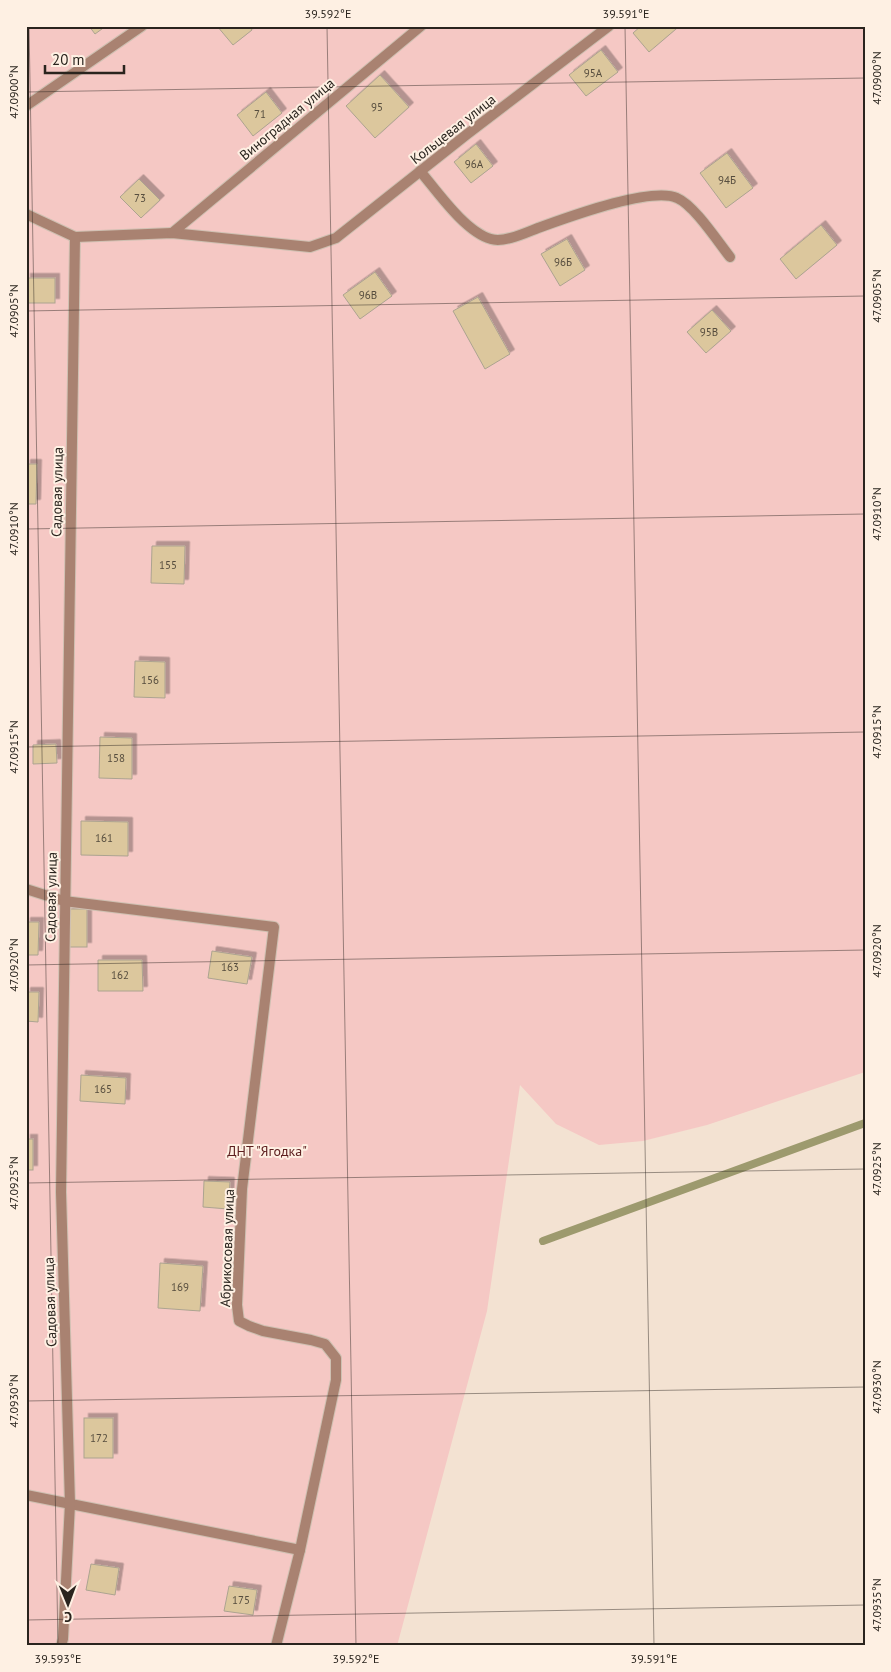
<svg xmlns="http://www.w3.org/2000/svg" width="891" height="1672" viewBox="0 0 891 1672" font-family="'PT Sans',sans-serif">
<defs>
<filter id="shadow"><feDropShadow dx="4.5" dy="-4.5" stdDeviation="0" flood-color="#0004"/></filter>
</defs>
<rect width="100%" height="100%" fill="#f3e2d2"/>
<path fill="#f5c8c4" d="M 26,26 L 865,26 L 865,1072 L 707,1125 L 643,1141 L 599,1145 L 556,1124 L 520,1085 L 487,1311 L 397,1646 L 26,1646 Z"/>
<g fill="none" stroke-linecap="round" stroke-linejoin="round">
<path stroke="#9d9a6e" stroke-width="8" d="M 543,1241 L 865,1123"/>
</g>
<g fill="#dcc79d" stroke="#aca390" filter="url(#shadow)">
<path d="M 89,26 L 106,26 L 95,34 Z"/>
<path d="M 217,26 L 249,26 L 252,30 L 233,45 Z"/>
<path d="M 641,26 L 673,26 L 676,29 L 649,52 L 633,33 Z"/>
<path d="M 601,50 L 618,72 L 586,96 L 569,75 Z"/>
<path d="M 380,75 L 409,107 L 375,138 L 346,106 Z"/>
<path d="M 266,92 L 282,113 L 253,136 L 237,115 Z"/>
<path d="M 476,144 L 493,166 L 471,183 L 454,162 Z"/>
<path d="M 727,153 L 753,188 L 726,208 L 700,173 Z"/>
<path d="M 139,179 L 160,200 L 141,218 L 120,197 Z"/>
<path d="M 821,225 L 837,245 L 796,279 L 780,259 Z"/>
<path d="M 567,239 L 585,270 L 560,286 L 541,254 Z"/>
<path d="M 375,272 L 392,296 L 360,319 L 343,295 Z"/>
<rect x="26" y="278" width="29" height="25"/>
<path d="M 478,297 L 510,354 L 485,369 L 453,311 Z"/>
<path d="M 712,310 L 731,331 L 706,353 L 687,332 Z"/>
<path d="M 26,464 L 37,464 L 36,504 L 26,504 Z"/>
<path d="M 152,546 L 185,546 L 184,584 L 151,583 Z"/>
<path d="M 135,661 L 165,662 L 165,698 L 134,697 Z"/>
<path d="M 100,737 L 132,738 L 132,779 L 99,778 Z"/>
<path d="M 56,744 L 57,763 L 33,764 L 33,745 Z"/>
<path d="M 81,821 L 128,822 L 128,856 L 81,855 Z"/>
<rect x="68" y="909" width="19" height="38"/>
<path d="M 26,922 L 39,922 L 38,955 L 26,955 Z"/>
<path d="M 212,951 L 252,957 L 247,984 L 208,978 Z"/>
<path d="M 98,960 L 142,960 L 143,991 L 98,991 Z"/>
<path d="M 26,992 L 39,992 L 38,1022 L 26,1021 Z"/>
<path d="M 81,1075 L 126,1078 L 125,1104 L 80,1101 Z"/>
<rect x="26" y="1139" width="7" height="31"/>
<path d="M 204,1181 L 230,1182 L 228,1209 L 203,1207 Z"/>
<path d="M 160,1263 L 203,1266 L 200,1311 L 158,1308 Z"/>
<rect x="84" y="1418" width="29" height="40"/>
<path d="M 91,1564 L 119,1568 L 115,1595 L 86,1590 Z"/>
<path d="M 229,1586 L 257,1590 L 253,1615 L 224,1611 Z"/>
</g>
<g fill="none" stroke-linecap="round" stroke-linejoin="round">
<defs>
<path id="lane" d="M 420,171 C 437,191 465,232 491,239 C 504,243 525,233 538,228 C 566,218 651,186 677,198 C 694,205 718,242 730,257"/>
<g id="street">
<path d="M 26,106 L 142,26"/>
<path d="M 26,214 L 75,237 L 172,233 L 310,247 L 336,238 L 466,135 L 609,26"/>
<path d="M 172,233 L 421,26"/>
<path d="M 26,889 L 64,901 L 274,927 L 242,1189 L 237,1305 L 239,1321 L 249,1326 L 263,1331 L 311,1340 L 325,1344 L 336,1358 L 336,1380 L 300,1550 L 276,1646"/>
<path d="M 26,1495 L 300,1550"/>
<path d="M 61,1646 L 63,1639 L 70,1504 L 61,1192 L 75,237"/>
</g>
</defs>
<use href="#lane" stroke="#cfc0b2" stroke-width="12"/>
<use href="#street" stroke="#cfc0b2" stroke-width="12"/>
<use href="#lane" stroke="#a98271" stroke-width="10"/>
<use href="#street" stroke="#a98271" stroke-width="10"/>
</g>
<path fill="none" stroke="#2a241e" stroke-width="1" stroke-opacity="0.45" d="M 29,26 L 58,1646M 327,26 L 356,1646M 625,26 L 654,1646M 26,92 L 865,78M 26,311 L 865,296M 26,529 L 865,514M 26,747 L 865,732M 26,965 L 865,950M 26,1183 L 865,1169M 26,1401 L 865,1387M 26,1620 L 865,1605"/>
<g text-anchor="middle" stroke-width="4" stroke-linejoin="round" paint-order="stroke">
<g font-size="11" fill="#564d3e">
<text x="593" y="77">95А</text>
<text x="377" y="111">95</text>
<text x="260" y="118">71</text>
<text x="474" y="168">96А</text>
<text x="727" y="184">94Б</text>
<text x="140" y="202">73</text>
<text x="563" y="266">96Б</text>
<text x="368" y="299">96В</text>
<text x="709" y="336">95В</text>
<text x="168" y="569">155</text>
<text x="150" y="684">156</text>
<text x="116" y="762">158</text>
<text x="104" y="842">161</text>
<text x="230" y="971">163</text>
<text x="120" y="979">162</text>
<text x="103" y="1093">165</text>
<text x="180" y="1291">169</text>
<text x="99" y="1442">172</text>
<text x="241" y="1604">175</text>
</g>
<g font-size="14" fill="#2a241e" stroke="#fef0e3">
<text transform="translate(287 119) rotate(-40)" y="5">Виноградная улица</text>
<text transform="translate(453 129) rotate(-38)" y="5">Кольцевая улица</text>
<text transform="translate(57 492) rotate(-89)" y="5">Садовая улица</text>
<text transform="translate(51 897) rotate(-89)" y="5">Садовая улица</text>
<text transform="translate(227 1248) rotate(-88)" y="5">Абрикосовая улица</text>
<text transform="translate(50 1302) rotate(-92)" y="5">Садовая улица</text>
</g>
<g font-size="14" fill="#5c1e1e" stroke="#fef0e3">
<text x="267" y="1156">ДНТ "Ягодка"</text>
</g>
</g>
<rect width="891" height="1672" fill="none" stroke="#fef0e3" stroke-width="55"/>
<g transform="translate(68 1604) rotate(179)" stroke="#fef0e3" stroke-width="4" paint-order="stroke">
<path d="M0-4L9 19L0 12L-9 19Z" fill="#2a241e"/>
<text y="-8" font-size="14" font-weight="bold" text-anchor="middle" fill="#2a241e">С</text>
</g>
<path d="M45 65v8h79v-8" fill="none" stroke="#2a241e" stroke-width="2.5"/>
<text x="52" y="65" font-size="15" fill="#2a241e" stroke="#fef0e3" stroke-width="4" paint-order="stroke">20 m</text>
<rect x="28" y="28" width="836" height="1616" fill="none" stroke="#2a241e" stroke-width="2"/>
<g font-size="12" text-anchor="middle" fill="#2a241e">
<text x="328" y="18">39.592°E</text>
<text x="626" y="18">39.591°E</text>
<text transform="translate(877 78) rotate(-90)" y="4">47.0900°N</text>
<text transform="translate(14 92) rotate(-90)" y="4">47.0900°N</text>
<text transform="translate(877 296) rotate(-90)" y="4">47.0905°N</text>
<text transform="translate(14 311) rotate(-90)" y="4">47.0905°N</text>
<text transform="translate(877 514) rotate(-90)" y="4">47.0910°N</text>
<text transform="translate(14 529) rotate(-90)" y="4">47.0910°N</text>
<text transform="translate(877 732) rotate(-90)" y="4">47.0915°N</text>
<text transform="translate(14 747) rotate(-90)" y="4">47.0915°N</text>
<text transform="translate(877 951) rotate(-90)" y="4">47.0920°N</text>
<text transform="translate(14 965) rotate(-90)" y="4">47.0920°N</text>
<text transform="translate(877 1169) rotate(-90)" y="4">47.0925°N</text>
<text transform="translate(14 1183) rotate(-90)" y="4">47.0925°N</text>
<text transform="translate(877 1387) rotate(-90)" y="4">47.0930°N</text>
<text transform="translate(14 1401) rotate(-90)" y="4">47.0930°N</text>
<text transform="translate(877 1605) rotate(-90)" y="4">47.0935°N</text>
<text x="58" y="1663">39.593°E</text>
<text x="356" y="1663">39.592°E</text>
<text x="654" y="1663">39.591°E</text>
</g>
</svg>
